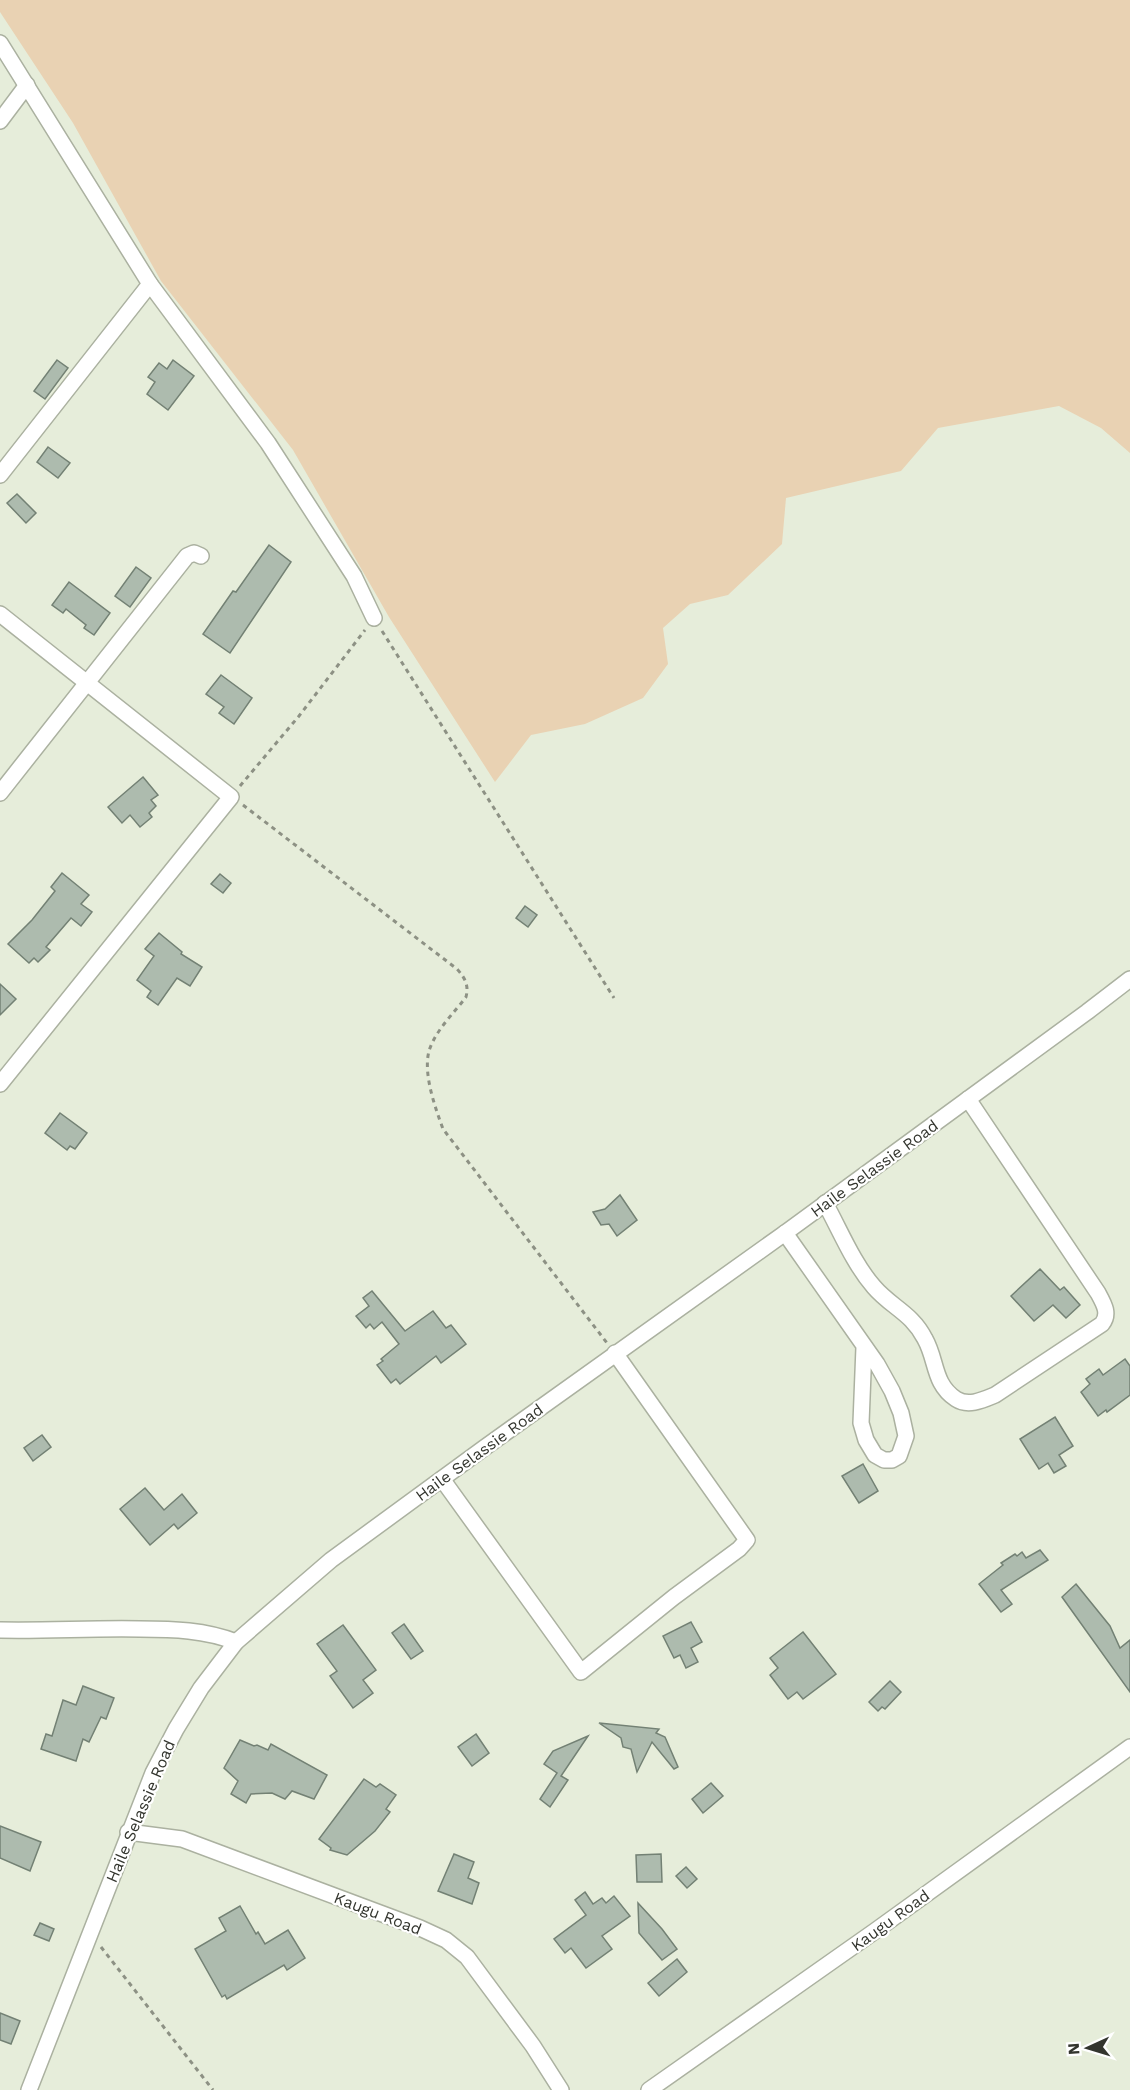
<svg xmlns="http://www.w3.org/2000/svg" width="1130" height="2090" viewBox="0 0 1130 2090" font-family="'Work Sans',sans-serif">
<rect width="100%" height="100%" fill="#e6edda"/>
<path fill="#e9d2b3" d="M 0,0 L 1130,0 L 1130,453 L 1101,428 L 1059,406 L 938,428 L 901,471 L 786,498 L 782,544 L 728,595 L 690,604 L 663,628 L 668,664 L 643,698 L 585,724 L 531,735 L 495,782 L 389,617 L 293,450 L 161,281 L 73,123 L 0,12 Z"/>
<g fill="#adbbae" stroke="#738174" stroke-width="1.5">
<path d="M 57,360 L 68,368 L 45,399 L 34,391 Z"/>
<path d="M 173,360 L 194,376 L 168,410 L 147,394 L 155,382 L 148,377 L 159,363 L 167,369 Z"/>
<path d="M 48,447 L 70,463 L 58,478 L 37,462 Z"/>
<path d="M 17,494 L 36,513 L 26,523 L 7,503 Z"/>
<path d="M 269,545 L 291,562 L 230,653 L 203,634 L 233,591 L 236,592 Z"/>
<path d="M 136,567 L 151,578 L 130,607 L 115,596 Z"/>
<path d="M 69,582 L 110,613 L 94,635 L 84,628 L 86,625 L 66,609 L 63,613 L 52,605 Z"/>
<path d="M 221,675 L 252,698 L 234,724 L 219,713 L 224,707 L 206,694 Z"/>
<path d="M 143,777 L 158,795 L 151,800 L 156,806 L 149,813 L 152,817 L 140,827 L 130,815 L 122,823 L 108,807 Z"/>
<path d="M 62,873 L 89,895 L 81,904 L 92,912 L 81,926 L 71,918 L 46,947 L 50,950 L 38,962 L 34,958 L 29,963 L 8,944 L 32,920 L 55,891 L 51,887 Z"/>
<path d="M 220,874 L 231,883 L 223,893 L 211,884 Z"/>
<path d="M 525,906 L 537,915 L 528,927 L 516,918 Z"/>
<path d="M 159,933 L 182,952 L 181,954 L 202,967 L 190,986 L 177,978 L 158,1005 L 147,997 L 151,991 L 137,980 L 154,956 L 145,949 Z"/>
<path d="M 0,984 L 16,999 L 0,1015 Z"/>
<path d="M 60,1113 L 87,1133 L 75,1149 L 70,1146 L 67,1150 L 45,1133 Z"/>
<path d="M 620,1195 L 637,1220 L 617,1236 L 609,1224 L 601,1225 L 593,1212 L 605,1209 Z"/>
<path d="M 1040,1269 L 1060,1290 L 1064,1287 L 1080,1305 L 1066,1318 L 1053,1305 L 1034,1321 L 1011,1296 Z"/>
<path d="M 372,1291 L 405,1331 L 433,1311 L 446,1328 L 451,1325 L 466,1344 L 441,1363 L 436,1356 L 400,1384 L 396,1379 L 391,1383 L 377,1365 L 383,1361 L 381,1359 L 399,1344 L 382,1322 L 374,1329 L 370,1324 L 366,1328 L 356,1316 L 369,1306 L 363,1298 Z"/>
<path d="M 1125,1359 L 1130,1366 L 1130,1395 L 1107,1412 L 1106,1410 L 1098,1416 L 1081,1392 L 1090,1384 L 1086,1379 L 1099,1369 L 1103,1375 Z"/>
<path d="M 1055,1417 L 1073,1446 L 1059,1455 L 1066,1466 L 1054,1473 L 1048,1463 L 1039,1469 L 1020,1439 Z"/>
<path d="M 42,1435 L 51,1447 L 33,1461 L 24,1448 Z"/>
<path d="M 863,1464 L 878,1491 L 859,1503 L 842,1476 Z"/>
<path d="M 145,1488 L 164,1510 L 182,1494 L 197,1513 L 178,1529 L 174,1524 L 150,1545 L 120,1509 Z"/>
<path d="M 1040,1550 L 1048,1560 L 1001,1590 L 1012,1604 L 1001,1612 L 979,1584 L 1003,1565 L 1001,1563 L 1015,1554 L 1017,1556 L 1022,1552 L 1026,1558 Z"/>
<path d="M 1076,1584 L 1110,1626 L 1120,1648 L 1130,1640 L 1130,1692 L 1062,1597 Z"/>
<path d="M 691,1622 L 702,1642 L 691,1648 L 698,1662 L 686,1668 L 680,1655 L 674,1658 L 663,1636 Z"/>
<path d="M 404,1624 L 423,1651 L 411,1659 L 392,1633 Z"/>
<path d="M 343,1625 L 376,1670 L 363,1680 L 373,1693 L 353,1708 L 330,1676 L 337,1671 L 317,1644 Z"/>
<path d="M 803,1632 L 836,1674 L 803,1699 L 797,1692 L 788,1699 L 770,1675 L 778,1668 L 770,1658 Z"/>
<path d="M 890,1681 L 901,1692 L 885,1709 L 882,1707 L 878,1711 L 869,1702 Z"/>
<path d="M 83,1686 L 114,1698 L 106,1719 L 101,1717 L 89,1742 L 83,1739 L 76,1761 L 41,1749 L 46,1734 L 52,1736 L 63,1700 L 76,1705 Z"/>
<path d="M 599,1723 L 659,1729 L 656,1733 L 665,1737 L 678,1767 L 674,1769 L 652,1742 L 637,1772 L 631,1749 L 623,1747 L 621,1738 Z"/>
<path d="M 476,1734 L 489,1753 L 472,1766 L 458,1747 Z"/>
<path d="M 588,1736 L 561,1776 L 568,1780 L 550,1807 L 540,1799 L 557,1773 L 544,1764 L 553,1751 Z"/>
<path d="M 240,1740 L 254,1746 L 257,1745 L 268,1750 L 271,1744 L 327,1775 L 314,1799 L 292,1791 L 285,1799 L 272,1793 L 251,1794 L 246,1803 L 231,1794 L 238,1781 L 224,1768 Z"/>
<path d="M 364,1779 L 376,1787 L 380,1784 L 396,1795 L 386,1809 L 390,1812 L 375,1831 L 347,1855 L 330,1850 L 331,1848 L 319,1839 Z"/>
<path d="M 711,1783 L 723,1796 L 703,1813 L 692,1799 Z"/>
<path d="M 0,1826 L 41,1842 L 30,1871 L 0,1858 Z"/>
<path d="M 454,1854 L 474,1862 L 468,1878 L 479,1883 L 472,1904 L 438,1891 Z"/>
<path d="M 661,1854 L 662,1882 L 637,1882 L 636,1855 Z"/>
<path d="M 686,1867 L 697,1879 L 687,1888 L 676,1876 Z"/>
<path d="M 585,1892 L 593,1904 L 602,1898 L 606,1903 L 614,1896 L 630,1916 L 602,1936 L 612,1949 L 586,1968 L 571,1948 L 565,1953 L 554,1939 L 586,1915 L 575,1900 Z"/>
<path d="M 638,1903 L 662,1929 L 677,1949 L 662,1960 L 639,1933 Z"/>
<path d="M 240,1906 L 256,1934 L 258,1932 L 265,1944 L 288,1930 L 305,1958 L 287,1970 L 284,1965 L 227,1999 L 225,1995 L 222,1997 L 195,1949 L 226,1931 L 219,1918 Z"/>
<path d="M 40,1923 L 54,1929 L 49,1941 L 34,1935 Z"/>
<path d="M 677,1959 L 687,1972 L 659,1996 L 648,1983 Z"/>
<path d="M 0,2013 L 20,2021 L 11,2044 L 0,2040 Z"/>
</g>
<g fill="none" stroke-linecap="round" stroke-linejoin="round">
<defs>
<g id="minor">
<path d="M 0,43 L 150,284 L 268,443 L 354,576 L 374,618"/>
<path d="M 0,121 L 27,85"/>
<path d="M 0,475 L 150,284"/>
<path d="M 0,614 L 231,797 L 0,1084"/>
<path d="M 0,793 L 187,556 L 194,553 L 201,556"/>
<path d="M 825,1203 C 840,1230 853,1263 874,1287 C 891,1307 912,1313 925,1339 C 937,1360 933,1384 956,1399 C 968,1407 983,1400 995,1395 L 1102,1324 C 1110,1314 1104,1304 1098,1293 L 968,1099"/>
<path d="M 785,1233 L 877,1364 L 892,1391 L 901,1413 L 906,1436 L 899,1456 L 892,1460 L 884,1460 L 875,1455 L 866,1440 L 861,1423 L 864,1347"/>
<path d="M 442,1479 L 581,1672 L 674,1597 L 739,1549 L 747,1540 L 615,1353"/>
<path d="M 0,1630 C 47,1631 93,1628 140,1629 C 173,1629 205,1630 236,1642"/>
<path d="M 128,1832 L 182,1839 L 420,1928 L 446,1940 L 467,1957 L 533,2046 L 561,2090"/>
<path d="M 29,2090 L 153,1773 L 176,1729 L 201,1688 L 236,1642 L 331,1560 L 484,1448 L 785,1233 L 1087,1012 L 1130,979"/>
<path d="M 649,2090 L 875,1931 L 1130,1747"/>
</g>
</defs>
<use href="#minor" stroke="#abb1a0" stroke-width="18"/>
<g stroke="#8d9184" stroke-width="3" stroke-dasharray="4.5 4.5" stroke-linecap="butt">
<path d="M 382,631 L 614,998"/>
<path d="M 240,786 L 299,716 L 365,630"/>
<path d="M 243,805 L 457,969 C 465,978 469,985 466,997 C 454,1013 435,1031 429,1051 C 423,1074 435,1107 443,1129 L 607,1343"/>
<path d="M 101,1947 L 213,2090"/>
</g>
<use href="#minor" stroke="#fff" stroke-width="15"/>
</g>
<g text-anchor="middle" stroke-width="4.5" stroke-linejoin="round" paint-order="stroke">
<g font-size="16" fill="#33352e" stroke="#fff">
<text transform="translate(874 1168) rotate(-36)" y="6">Haile Selassie Road</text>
<text transform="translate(479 1452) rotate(-36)" y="6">Haile Selassie Road</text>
<text transform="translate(140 1811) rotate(-67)" y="6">Haile Selassie Road</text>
<text transform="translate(378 1913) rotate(21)" y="6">Kaugu Road</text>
<text transform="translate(890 1920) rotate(-36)" y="6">Kaugu Road</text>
</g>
</g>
<g transform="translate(1088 2048) rotate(266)" stroke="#ffffff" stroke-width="4.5" paint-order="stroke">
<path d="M0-4.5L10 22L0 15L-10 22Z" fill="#33352e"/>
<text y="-9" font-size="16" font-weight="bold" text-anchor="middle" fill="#33352e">N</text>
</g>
</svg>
